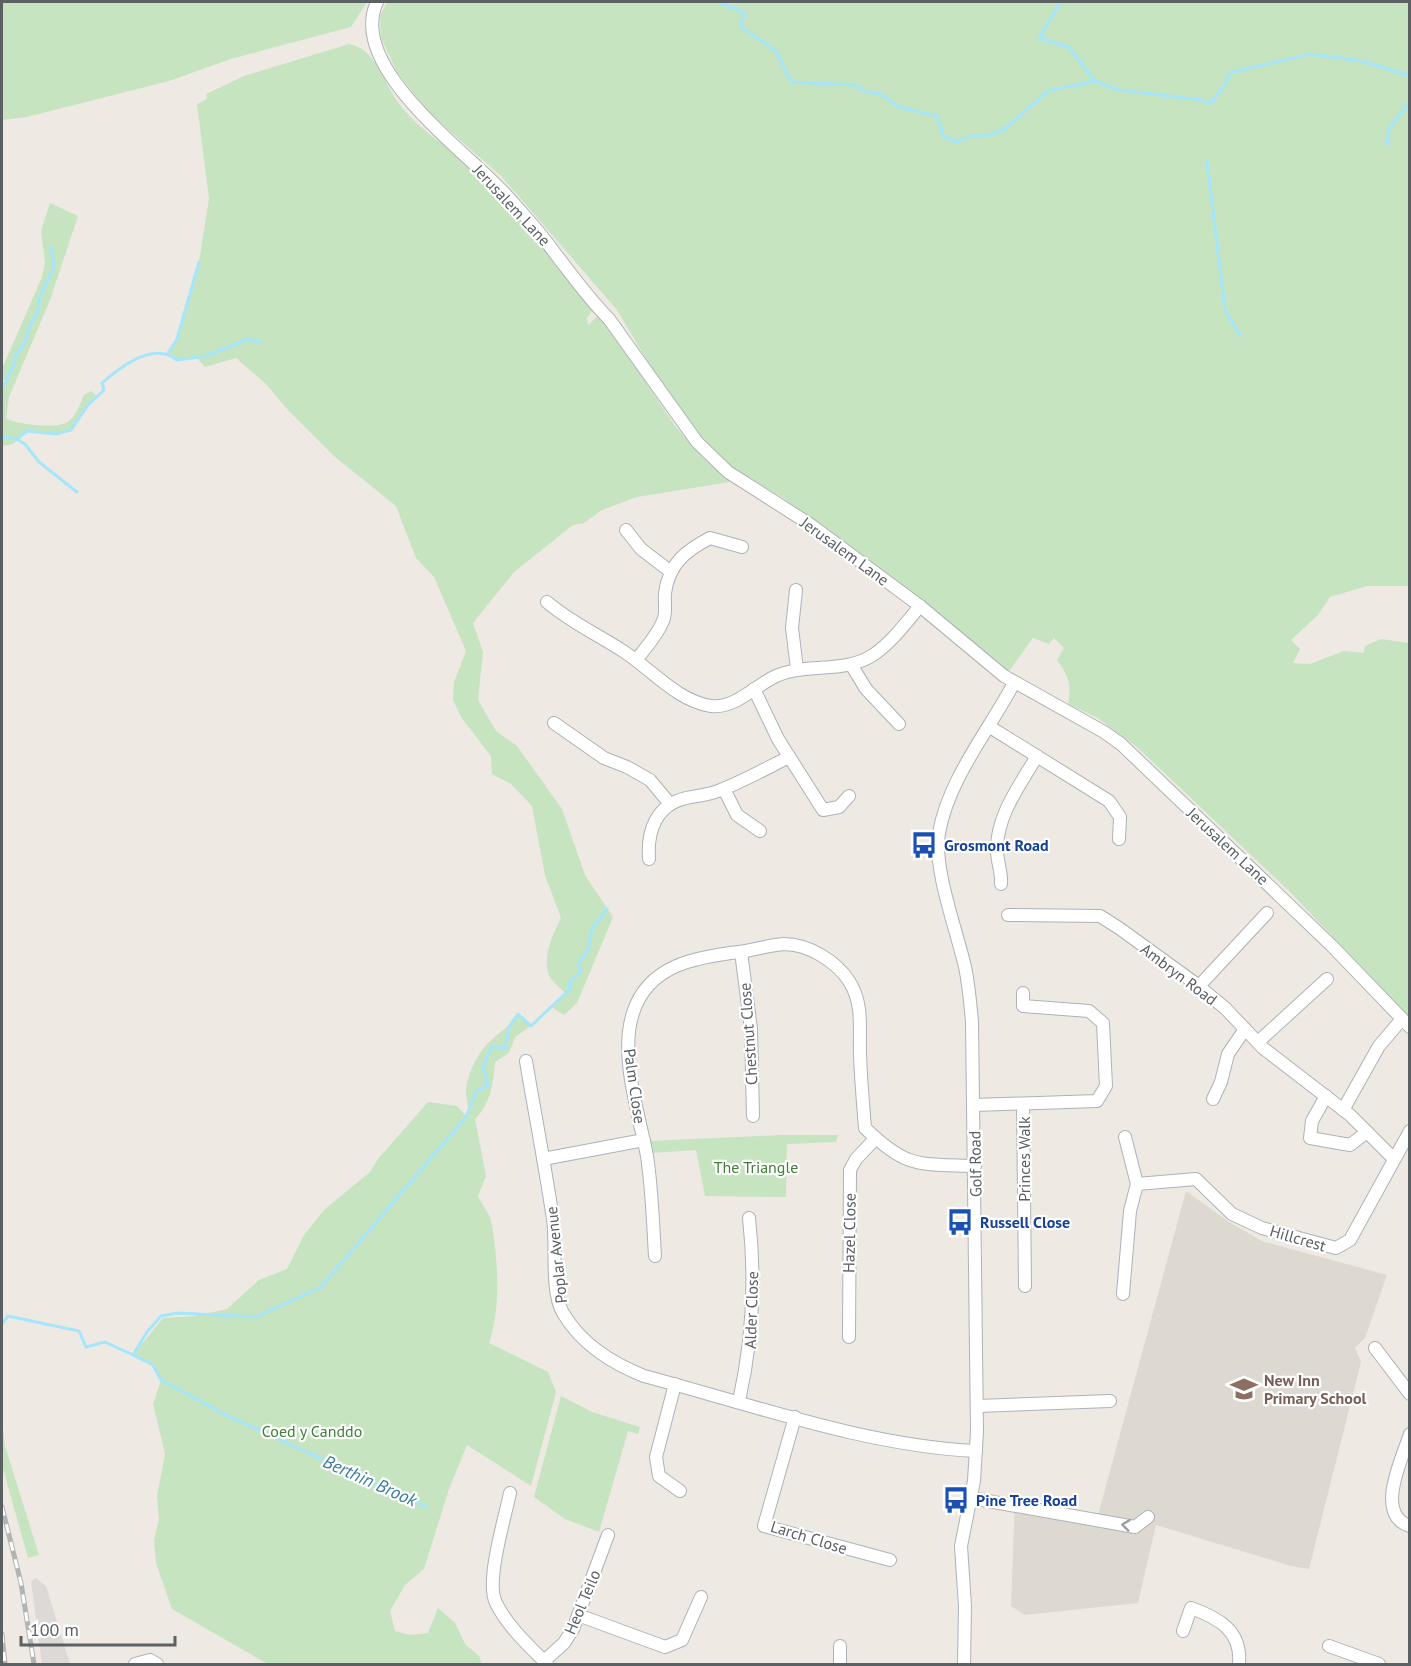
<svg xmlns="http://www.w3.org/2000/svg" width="1411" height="1666" viewBox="0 0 1411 1666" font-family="'PT Sans',sans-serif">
<rect width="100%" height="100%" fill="#eee9e3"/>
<path fill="#dcd9d6" d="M 36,1578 L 46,1586 L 70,1664 L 42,1664 L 31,1581 Z"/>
<path fill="#ddd9d1" d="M 1186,1191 L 1229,1222 L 1262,1241 L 1387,1275 L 1365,1338 L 1355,1348 L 1361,1362 L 1309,1569 L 1291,1566 L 1156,1525 L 1138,1603 L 1025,1615 L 1011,1606 L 1015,1499 L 1098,1515 Z"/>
<g fill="#c7e4c0">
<path d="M 2,2 L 367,2 L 351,27 L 231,59 L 169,81 L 27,117 L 2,120 Z"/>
<path d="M 387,2 L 1409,2 L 1409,586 L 1367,586 L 1330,597 L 1318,615 L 1291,640 L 1300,649 L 1293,663 L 1310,664 L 1344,651 L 1364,653 L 1365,646 L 1381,639 L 1409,643 L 1409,1017 L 1291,893 L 1137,747 L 1096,717 L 1068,704 C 1072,685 1068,675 1057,660 L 1064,648 L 1054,638 L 1049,644 L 1033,638 L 1009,671 L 936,611 L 818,523 L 780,496 L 744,479 L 701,436 L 664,389 L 617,310 L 501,176 L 429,113 L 397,72 L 381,38 L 380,16 Z"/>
<path d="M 349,44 C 376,49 383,81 397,101 C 421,135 461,153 489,183 C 527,222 559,267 593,310 L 587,318 L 588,325 L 600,314 L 675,426 L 704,459 L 730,482 L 637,497 L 602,510 L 584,523 L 573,525 L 514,572 L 473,623 L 483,652 L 478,700 L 496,731 L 517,746 L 562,809 L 585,875 L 613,917 L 577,1003 L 564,1015 L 551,1007 L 565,993 C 561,988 551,981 549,975 C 542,956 553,934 561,918 L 545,875 L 532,806 L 511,784 L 492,774 L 491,756 L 461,717 L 453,700 L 454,682 L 466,651 L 434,577 L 416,558 L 396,506 L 335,457 L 288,410 L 266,384 L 236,358 L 205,367 L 197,358 L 177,360 L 168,353 L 177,339 L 199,262 L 209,199 L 197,104 L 207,99 L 206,94 L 244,76 Z"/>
<path d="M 50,203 L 78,216 L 50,300 L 9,397 L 6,418 C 15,425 56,428 66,423 C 76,418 80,404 84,395 L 91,391 L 97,396 L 88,405 L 71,430 L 56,434 L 27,431 L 13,444 L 2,446 L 2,389 L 6,383 L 2,378 L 2,369 L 42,277 L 45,262 L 41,231 Z"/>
<path d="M 518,1014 L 531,1026 L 515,1037 L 509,1053 L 495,1062 C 493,1085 491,1103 475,1119 L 486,1176 L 478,1196 C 482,1205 491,1215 492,1225 C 498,1261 501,1309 489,1343 L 548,1372 L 556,1392 L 531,1486 L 467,1445 L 449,1489 L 424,1569 L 405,1585 L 390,1611 L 395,1631 L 410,1635 L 428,1633 L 438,1608 L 455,1623 L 465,1644 L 479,1656 L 482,1664 L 268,1664 L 172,1609 L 156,1563 L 154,1540 L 159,1519 L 157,1496 L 165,1454 L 153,1404 L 161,1380 L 153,1365 L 133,1355 L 163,1318 L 195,1316 L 227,1309 L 259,1280 L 287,1269 L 304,1235 L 325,1209 L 370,1172 L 378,1159 L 428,1102 L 457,1106 L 466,1116 C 471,1105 465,1100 466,1089 C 467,1080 472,1065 477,1058 C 488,1037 506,1032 518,1014 Z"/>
<path d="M 783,1135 L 838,1135 L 836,1142 L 787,1144 L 786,1197 L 705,1196 L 696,1150 L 651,1153 L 649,1141 Z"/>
<path d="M 561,1396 L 592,1412 L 640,1427 L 638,1434 L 628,1431 L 599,1532 L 565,1519 L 534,1497 Z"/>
<path d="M 2,1422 L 5,1446 L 39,1555 L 28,1558 L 2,1465 Z"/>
</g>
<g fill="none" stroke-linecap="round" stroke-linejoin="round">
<g stroke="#a5e6fc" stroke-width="3">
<path d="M 718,2 L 745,13 L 740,26 L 776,51 L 791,82 L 854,85 L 867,92 L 880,94 L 899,107 L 937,116 L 944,137 L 957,142 L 970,136 L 985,136 L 1002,131 L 1048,91 L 1095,81 L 1120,90 L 1202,100 L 1210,104 L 1226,83 L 1229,73 L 1311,54 L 1362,61 L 1410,76"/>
<path d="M 1061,2 L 1039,38 L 1069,47 L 1094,80"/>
<path d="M 1387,144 L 1389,129 L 1410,101"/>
<path d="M 1207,161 L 1225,310 L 1240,335"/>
<path d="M 168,353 L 177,339 L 199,262"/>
<path d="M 2,389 L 15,362 L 15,356 L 25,343 L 29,327 L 38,311 L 40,296 L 54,267 L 51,247"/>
<path d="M 2,437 L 17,439 L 27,431 L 56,434 L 71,430 L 88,405 L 104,390 L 102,383 C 120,367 154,341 177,360 L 206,356 L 248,339 L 260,342"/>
<path d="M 17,439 L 25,444 L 39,462 L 77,492"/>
<path d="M 2,1324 L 8,1316 L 79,1331 L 86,1347 L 105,1342 L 133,1355 L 153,1365 L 161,1380 L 230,1417 L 427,1507"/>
<path d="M 133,1355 L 147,1332 L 161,1316 L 178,1313 L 256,1317 L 321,1287 L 466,1117 L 476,1092 L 488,1085 L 483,1066 L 492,1046 L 505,1049 L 509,1027 L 518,1014 L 531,1026 L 570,989 L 569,983 L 581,971 L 578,964 L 588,950 L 592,928 L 607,909"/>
</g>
<defs>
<g id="minor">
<path d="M 377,2 C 346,68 470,154 507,196 C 523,214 540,232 554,252 C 572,275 588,298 609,319 L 697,442 L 728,472 L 811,525 L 920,606 L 1004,676 L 1104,732 L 1121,744 L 1332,946 L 1410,1027"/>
<path d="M 626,530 L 641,549 L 671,572"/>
<path d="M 796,590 L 792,628 L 797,669"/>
<path d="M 547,602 C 570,622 597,634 623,651 C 650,668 677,701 711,706 C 735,709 756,685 776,676 C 808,662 844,674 873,655 C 891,643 906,623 920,606"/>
<path d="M 637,659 C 646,647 657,636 663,621 C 667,613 664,602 665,593 C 669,564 685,551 710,538 L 742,547"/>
<path d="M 852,666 L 866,689 L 899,724"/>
<path d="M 754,689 L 778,739 L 823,810 L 839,807 L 849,796"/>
<path d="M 554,723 L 604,758 L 627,767 L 650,780 L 670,804"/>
<path d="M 990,727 L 1109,801 L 1120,817 L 1119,839"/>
<path d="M 724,789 L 737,815 L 760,831"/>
<path d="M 649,859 C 647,831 656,805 686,798 C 696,796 708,795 718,791 C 742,782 765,769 789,757"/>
<path d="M 1001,884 C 1002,872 997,862 997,851 C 996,816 1020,785 1037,756"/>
<path d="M 1008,915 L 1100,916 L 1119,928 L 1192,981 L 1225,1008 L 1263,1048 L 1350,1115 L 1394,1159"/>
<path d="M 741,952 L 751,1029 L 753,1116"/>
<path d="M 1199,986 L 1267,913"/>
<path d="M 1258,1042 L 1327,979"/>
<path d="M 526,1061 C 535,1114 545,1166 553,1219 C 557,1245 550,1291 563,1313 C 582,1345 612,1363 644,1376 C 750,1404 866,1446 976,1451"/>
<path d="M 1326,1096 L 1312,1121 L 1310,1138 L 1350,1145 L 1367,1132"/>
<path d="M 1213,1099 L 1221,1082 L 1228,1054 L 1245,1029"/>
<path d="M 1023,1104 L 1025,1286"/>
<path d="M 974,1105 L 1097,1101 L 1106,1086 L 1103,1023 L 1089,1011 L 1023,1006 L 1023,993"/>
<path d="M 1343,1110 L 1379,1046 L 1402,1019"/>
<path d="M 543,1159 L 644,1140"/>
<path d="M 1137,1184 L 1196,1179 L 1232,1214 L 1262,1228 L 1336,1248 L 1350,1240 L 1410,1131"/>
<path d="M 655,1256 C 653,1223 652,1189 647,1156 C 639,1114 619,1055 633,1013 C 648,965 696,957 739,952 C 754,950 769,945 784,944 C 808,944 836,961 849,981 C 864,1004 859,1030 860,1055 C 861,1080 863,1104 865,1128 C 907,1169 919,1164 975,1166"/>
<path d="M 1123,1294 L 1130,1211 L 1137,1184 L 1125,1137"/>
<path d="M 849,1337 L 850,1170 L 856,1159 L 876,1138"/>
<path d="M 1375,1348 L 1410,1394"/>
<path d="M 675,1384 L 656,1457 L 659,1476 L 680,1491"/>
<path d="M 739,1401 C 753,1339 756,1281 749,1218"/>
<path d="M 977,1406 L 1110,1401"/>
<path d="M 795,1417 L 764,1526 L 890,1560"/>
<path d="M 1410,1434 C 1402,1459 1374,1515 1410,1526"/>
<path d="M 510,1493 C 505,1518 485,1582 496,1603 C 508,1627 529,1646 547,1664"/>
<path d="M 971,1498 L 1135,1527 L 1148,1517"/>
<path d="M 578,1615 L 665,1647 L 682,1640 L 701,1597"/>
<path d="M 1183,1631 L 1191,1608 C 1219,1618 1242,1631 1239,1664"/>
<path d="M 840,1646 L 840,1664"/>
<path d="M 1329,1646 L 1379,1664"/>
<path d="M 544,1661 L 564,1643 L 573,1629 L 608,1535"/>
<path d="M 135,1664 L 150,1660 L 157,1664"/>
<path d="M 964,1664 L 965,1606 L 961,1546 L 974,1481 L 977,1431 L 972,1021 C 970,1003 969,985 965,967 C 957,931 933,869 939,833 C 948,780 989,730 1014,683"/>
</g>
</defs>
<use href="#minor" stroke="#afb2b5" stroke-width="14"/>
<use href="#minor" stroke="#fff" stroke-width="12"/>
<defs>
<g id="rail">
<path d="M 2,1507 L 21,1583 L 34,1664"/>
<path d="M 2,1634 L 5,1664"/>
</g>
</defs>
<use href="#rail" stroke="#b2b3b3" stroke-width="5"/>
<use href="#rail" stroke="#fff" stroke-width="3" stroke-dasharray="9" stroke-linecap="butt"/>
</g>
<defs><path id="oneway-chevron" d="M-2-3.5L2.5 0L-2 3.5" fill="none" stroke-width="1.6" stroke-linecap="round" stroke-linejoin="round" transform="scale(1.5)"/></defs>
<use stroke="#9da0a1" href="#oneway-chevron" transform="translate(1126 1525) rotate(-173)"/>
<defs>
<symbol id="bus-bare" viewBox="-9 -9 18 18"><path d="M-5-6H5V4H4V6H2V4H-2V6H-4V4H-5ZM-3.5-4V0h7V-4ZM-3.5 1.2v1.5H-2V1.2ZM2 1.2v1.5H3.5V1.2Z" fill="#1a4fb4" stroke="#fff" stroke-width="2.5" paint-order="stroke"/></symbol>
<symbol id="school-bare" viewBox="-9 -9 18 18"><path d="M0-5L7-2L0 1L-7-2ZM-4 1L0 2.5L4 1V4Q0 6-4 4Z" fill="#8d6e63" stroke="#fff" stroke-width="2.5" paint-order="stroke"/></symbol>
</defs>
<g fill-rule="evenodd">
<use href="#bus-bare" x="905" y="826" width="38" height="38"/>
<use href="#bus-bare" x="941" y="1203" width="38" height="38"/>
<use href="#school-bare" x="1225" y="1370" width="38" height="38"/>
<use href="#bus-bare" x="937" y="1481" width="38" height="38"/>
</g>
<g text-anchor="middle" stroke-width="4.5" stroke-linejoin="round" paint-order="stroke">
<g font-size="16" fill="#5b6063" stroke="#fff">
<text transform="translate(512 205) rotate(47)" y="6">Jerusalem Lane</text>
<text transform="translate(845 551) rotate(36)" y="6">Jerusalem Lane</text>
<text transform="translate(1228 846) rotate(43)" y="6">Jerusalem Lane</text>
<text transform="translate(1179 974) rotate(37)" y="6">Ambryn Road</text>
<text transform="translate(748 1034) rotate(-94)" y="6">Chestnut Close</text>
<text transform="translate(635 1086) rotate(82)" y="6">Palm Close</text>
<text transform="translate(1024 1159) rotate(-90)" y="6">Princes Walk</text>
<text transform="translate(975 1164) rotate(-91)" y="6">Golf Road</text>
<text transform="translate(849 1233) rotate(-89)" y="6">Hazel Close</text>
<text transform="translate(1298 1238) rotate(16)" y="6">Hillcrest</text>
<text transform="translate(556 1255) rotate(-96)" y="6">Poplar Avenue</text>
<text transform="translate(751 1310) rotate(-88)" y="6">Alder Close</text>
<text transform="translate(809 1537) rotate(17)" y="6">Larch Close</text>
<text transform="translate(582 1602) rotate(-67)" y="6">Heol Teilo</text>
</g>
<g font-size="16" font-weight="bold" fill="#164399" stroke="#fff" text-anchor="start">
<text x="944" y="851">Grosmont Road</text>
<text x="980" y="1228">Russell Close</text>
<text x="976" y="1506">Pine Tree Road</text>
</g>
<g font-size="16" fill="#408036" stroke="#fff">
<text x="756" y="1173">The Triangle</text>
<text x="312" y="1437">Coed y Canddo</text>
</g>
<g font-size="16" font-weight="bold" fill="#785e54" stroke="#fff" text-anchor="start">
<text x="1264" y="1386">New Inn<tspan x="1264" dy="18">Primary School</tspan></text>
</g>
<g font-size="18" font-style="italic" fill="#3d7c9c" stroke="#fff">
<text transform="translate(370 1481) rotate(24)" y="6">Berthin Brook</text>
</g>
</g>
<rect width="1411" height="1666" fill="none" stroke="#5b6063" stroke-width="6"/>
<path d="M21 1636v9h154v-9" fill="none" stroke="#5b6063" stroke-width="3"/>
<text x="30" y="1636" font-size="18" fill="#5b6063" stroke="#ffffff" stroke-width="4.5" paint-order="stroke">100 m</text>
</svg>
